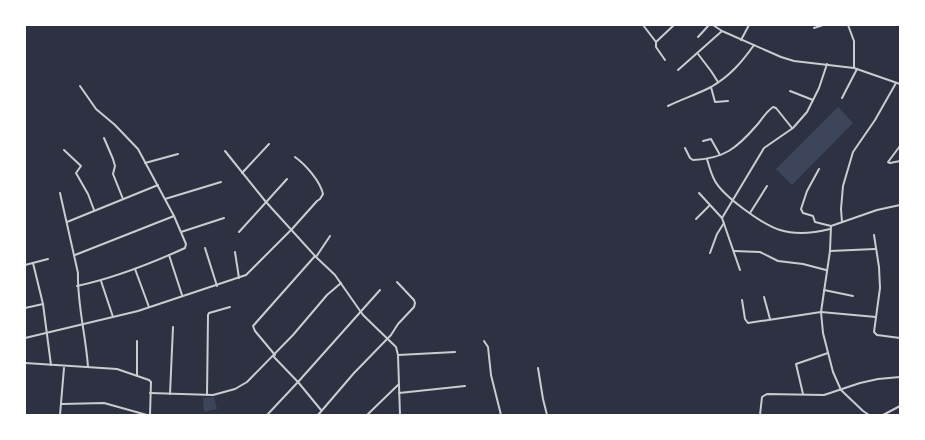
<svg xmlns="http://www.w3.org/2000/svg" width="925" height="440" viewBox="0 0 925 440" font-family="Poppins,sans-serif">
<rect width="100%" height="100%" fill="#2d3142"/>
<g fill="#3c4559">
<path d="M 838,107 L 853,123 L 792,185 L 776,169 Z"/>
<path d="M 214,397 L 217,409 L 204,412 L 203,398 Z"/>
</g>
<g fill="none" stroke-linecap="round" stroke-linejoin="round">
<g stroke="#caccd0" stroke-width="2">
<path d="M 643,25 L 656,42 L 656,47 L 665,60"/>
<path d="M 713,25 L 722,31 L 781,57 L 794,61 L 854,68 L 900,84"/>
<path d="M 848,25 L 854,41 L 854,68"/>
<path d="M 814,28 L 823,25"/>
<path d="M 698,37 L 709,25"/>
<path d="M 741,40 L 749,25"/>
<path d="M 656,42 L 674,25"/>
<path d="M 698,54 L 711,71 L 718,82"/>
<path d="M 678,70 L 722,31"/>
<path d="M 711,87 L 715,102 L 728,101"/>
<path d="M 790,91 L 813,100"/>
<path d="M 842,98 L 857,69"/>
<path d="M 668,106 C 682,99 698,94 711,87 C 730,76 742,62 754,45"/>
<path d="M 104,138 L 113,159 L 115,166 L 113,174 L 123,199"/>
<path d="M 703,141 L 711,139 L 720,155"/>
<path d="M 900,146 L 888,162 L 890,163 L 900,161"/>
<path d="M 685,148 L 690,158 L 693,160 C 724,159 737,148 757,125 C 762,119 766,112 773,107 L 776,108 L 792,128"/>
<path d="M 64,150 L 81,166 L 76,173 L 88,194 L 94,210"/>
<path d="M 225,151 L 266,202 L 316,257 L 335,275 L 363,315 L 396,347 L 398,355 L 400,415"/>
<path d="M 707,159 C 709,166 711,174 715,181 C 723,196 763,225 780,230 C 796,235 814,233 830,229"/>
<path d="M 145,163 L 178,154"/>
<path d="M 819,169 L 807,191 L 801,209 L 803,213 L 813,216 L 815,222 L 831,226 L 877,210 L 900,205"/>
<path d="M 242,173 L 269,144"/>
<path d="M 60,193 L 78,273 C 77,304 86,336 88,367"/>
<path d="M 699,193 L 722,218 L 740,270"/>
<path d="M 165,199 L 221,182"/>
<path d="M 750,213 L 767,186"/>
<path d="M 722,218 L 764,148 L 793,128 L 807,112 L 819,88 L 827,64"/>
<path d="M 696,219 L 709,206"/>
<path d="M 67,222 L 158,185"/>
<path d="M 842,222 L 841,209 L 843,186 L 853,152 L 875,120 L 896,83"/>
<path d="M 831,226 L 830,251 L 821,312 L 823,333 L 833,372 L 841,390 L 863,411 L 869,415"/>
<path d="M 181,232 L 224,218"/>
<path d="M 239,232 L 287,179"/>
<path d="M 874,235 L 879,267 L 880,288 L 874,332 L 877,335 L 900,338"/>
<path d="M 205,248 L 217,286"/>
<path d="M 734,251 L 760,252 L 778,261 L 803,264 L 826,270"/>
<path d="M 830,251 L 875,249"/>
<path d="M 235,252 L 239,278"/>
<path d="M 710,253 L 717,234 L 724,223"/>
<path d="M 75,255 L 174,216"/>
<path d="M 169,255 L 182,295"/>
<path d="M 316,257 L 330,236"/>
<path d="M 33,263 L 43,304 L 51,365"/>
<path d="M 25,265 L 48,259"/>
<path d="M 135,269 L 149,307"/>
<path d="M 101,281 L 113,317"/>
<path d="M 77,286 C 114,278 150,264 185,248 L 186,244 L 174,216 L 138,149 L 115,125 L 96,109 L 80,86"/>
<path d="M 824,290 L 853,296"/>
<path d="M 764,297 L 770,319"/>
<path d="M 742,300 L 745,319 L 748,323 L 821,312 L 876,317"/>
<path d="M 25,308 L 43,304"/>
<path d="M 25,338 L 138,311 L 246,275 L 292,229 L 317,201 L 320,199 L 323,194 C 320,181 306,165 295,157"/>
<path d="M 137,341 L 137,375"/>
<path d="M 484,341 L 488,347 L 491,375 L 501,415"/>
<path d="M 275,355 L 255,331 L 253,326 L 315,256"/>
<path d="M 398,355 L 455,352"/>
<path d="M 273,356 L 298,382 L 321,410"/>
<path d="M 25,363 L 117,369 L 149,380 L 151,382 L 150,415"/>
<path d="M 538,368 L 543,399 L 547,415"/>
<path d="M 150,393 L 213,395 L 235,389 L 247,382 L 293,335 L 327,295 L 341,283"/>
<path d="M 399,393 L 465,386"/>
<path d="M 170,394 L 173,327"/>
<path d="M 803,394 L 796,364 L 828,353"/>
<path d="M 207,395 L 208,315 L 209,313 L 230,307"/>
<path d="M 62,404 L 104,403 L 147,415"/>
<path d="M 60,415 L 64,368"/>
<path d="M 267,415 L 298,382 L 380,290"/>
<path d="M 318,415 L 354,373 L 391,335 L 398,324 L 414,307 L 415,303 L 414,300 L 397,282"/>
<path d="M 367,415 L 399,384"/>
<path d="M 760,415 L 762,397 L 767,394 L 824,395 L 860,383 L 878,379 L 900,377"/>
<path d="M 883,415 L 900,406"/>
</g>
</g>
<rect width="925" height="440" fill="none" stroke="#ffffff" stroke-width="52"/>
</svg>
